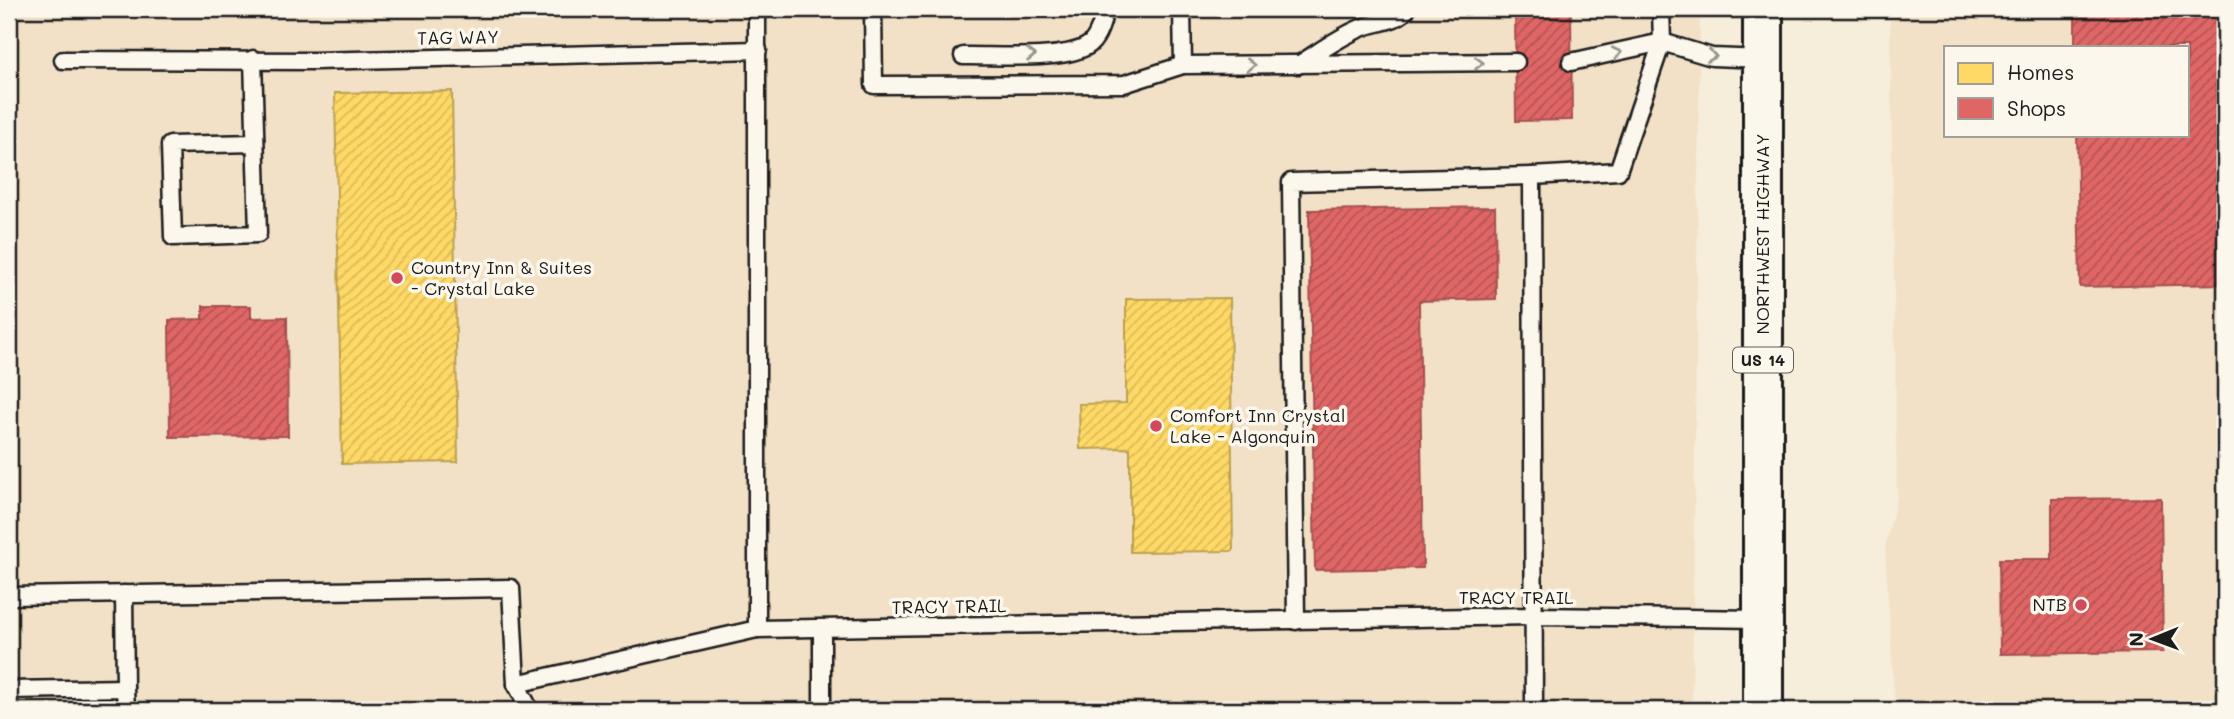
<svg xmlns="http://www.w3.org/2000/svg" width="2234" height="719" viewBox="0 0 2234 719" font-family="Mali,sans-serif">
<defs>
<pattern id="homes-hatch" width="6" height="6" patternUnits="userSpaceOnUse" patternTransform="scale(1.75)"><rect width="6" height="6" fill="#ffd966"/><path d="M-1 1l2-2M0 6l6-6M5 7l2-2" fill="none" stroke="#daba58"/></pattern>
<pattern id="shops-hatch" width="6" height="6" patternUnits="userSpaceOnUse" patternTransform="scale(1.75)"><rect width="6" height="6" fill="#e06666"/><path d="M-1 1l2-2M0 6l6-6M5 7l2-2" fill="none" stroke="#b55353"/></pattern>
</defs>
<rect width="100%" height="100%" fill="#f7eddb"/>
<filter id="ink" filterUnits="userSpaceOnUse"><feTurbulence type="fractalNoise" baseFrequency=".0143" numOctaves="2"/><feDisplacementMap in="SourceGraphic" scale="14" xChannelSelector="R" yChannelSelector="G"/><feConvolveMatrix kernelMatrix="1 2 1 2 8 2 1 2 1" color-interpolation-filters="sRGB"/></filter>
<g filter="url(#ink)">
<g fill="#f2e1c7" fill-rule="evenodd">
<path d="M 9,9 L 1700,9 L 1692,710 L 9,710 Z"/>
<path d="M 1890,9 L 2225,9 L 2225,698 L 1895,708 L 1885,547 L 1897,496 ZM 1945,47 L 2187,47 L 2187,135 L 1945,135 Z"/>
</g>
<g fill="url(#homes-hatch)" stroke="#bba050" stroke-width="2">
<path d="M 452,91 L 458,462 L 342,464 L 335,93 Z"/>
<path d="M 1230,298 L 1233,551 L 1130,552 L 1130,448 L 1080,449 L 1079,404 L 1126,403 L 1126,299 Z"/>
</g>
<g fill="url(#shops-hatch)" stroke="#a55050" stroke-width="2">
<path d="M 1515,9 L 1571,9 L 1572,120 L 1516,121 Z"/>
<path d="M 2075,9 L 2225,9 L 2225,284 L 2080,287 L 2077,135 L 2187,135 L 2187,47 L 2075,47 Z"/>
<path d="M 1495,207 L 1496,299 L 1419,301 L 1423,568 L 1315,570 L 1309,210 Z"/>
<path d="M 203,306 L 251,306 L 251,318 L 287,317 L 288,436 L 170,437 L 169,320 L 203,319 Z"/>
<path d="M 2161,498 L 2163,652 L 2000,654 L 1999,559 L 2052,559 L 2052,499 Z"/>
</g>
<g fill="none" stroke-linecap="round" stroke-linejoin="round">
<defs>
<g id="lane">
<path d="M 757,9 L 757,629 L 1535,616 L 1762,619"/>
<path d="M 873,9 L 874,85 L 1124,84 L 1183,65 L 1516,62"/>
<path d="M 1182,9 L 1183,65"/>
<path d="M 963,56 C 992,55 1068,62 1090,44 C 1098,37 1104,19 1104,9"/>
<path d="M 253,59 L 258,234 L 173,237 L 170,145 L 255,143"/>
<path d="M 63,60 L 314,61 L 758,50"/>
<path d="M 1571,62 L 1662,42 L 1712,57 L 1763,59"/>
<path d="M 1298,65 C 1319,52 1339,37 1361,28 C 1377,21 1395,23 1407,9"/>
<path d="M 124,594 L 125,688"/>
<path d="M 9,596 L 511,588 L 516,684 L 530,710"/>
<path d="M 1296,621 L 1291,182 L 1532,176"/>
<path d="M 822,629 L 822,710"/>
<path d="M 516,684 L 757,629"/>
<path d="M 9,690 L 125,688 L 126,710"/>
<path d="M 1534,710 L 1532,176 L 1618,171 L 1662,42 L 1661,9"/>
</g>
<path id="primary" d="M 1763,710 L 1763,9"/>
</defs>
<use href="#lane" stroke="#1c1c1c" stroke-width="21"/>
<use href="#primary" stroke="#1c1c1c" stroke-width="44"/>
<use href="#lane" stroke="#fbf7ec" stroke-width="16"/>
<use href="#primary" stroke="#fbf7ec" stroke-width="38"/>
</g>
<defs><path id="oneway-chevron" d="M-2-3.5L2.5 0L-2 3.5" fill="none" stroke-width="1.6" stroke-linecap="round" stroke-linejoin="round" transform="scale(1.75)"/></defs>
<g stroke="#97948e">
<use href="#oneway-chevron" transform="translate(1617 53) rotate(-12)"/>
<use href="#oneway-chevron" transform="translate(1031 55) rotate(-1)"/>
<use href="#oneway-chevron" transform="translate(1712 56) rotate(9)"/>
<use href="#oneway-chevron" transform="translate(1479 63) rotate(-1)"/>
<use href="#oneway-chevron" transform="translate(1251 65)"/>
</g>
</g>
<g fill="#d1495b" stroke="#fbf7ec" stroke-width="2.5">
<circle cx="397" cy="278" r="7"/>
<circle cx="1156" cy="426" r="7"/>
<circle cx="2081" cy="605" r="7"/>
</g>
<g text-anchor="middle" stroke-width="7" stroke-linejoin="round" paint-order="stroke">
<rect fill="#fbf7ec" stroke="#5f5e5a" stroke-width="2" x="1733" y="347.5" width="60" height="25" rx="5"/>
<g font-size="16" font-weight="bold" fill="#1c1c1c">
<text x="1763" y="366">US 14</text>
</g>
<g font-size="18" fill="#1c1c1c" stroke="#fbf7ec">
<text transform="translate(458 38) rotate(-1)" y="6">TAG WAY</text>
<text transform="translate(1763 234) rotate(-90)" y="6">NORTHWEST HIGHWAY</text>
<text x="1516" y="604">TRACY TRAIL</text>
<text transform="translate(949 607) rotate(-1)" y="6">TRACY TRAIL</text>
</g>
<g font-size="18" fill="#1c1c1c" stroke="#fbf7ec" text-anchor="start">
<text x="411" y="274">Country Inn &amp; Suites<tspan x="411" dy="21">- Crystal Lake</tspan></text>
<text x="1170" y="422">Comfort Inn Crystal<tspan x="1170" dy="21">Lake - Algonquin</tspan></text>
<text x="2067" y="611" text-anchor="end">NTB</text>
</g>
</g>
<rect width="2234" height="719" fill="none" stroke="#fbf7ec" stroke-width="35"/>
<rect x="18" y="18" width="2199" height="684" fill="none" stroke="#1c1c1c" stroke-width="2.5" filter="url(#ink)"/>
<rect x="1944" y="46" width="245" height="91" fill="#fbf7ec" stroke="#a29f99" stroke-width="2"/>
<rect x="1958" y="63" width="35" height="21" fill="#ffd966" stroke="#a29f99" stroke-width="2"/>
<text x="2007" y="80" font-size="21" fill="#1c1c1c">Homes</text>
<rect x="1958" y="98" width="35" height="21" fill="#e06666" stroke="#a29f99" stroke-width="2"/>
<text x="2007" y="116" font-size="21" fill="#1c1c1c">Shops</text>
<g transform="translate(2153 639) rotate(269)" stroke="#fbf7ec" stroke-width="5" paint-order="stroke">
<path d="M0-5L12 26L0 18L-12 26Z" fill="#1c1c1c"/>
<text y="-10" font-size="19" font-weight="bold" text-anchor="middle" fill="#1c1c1c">N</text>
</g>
</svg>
